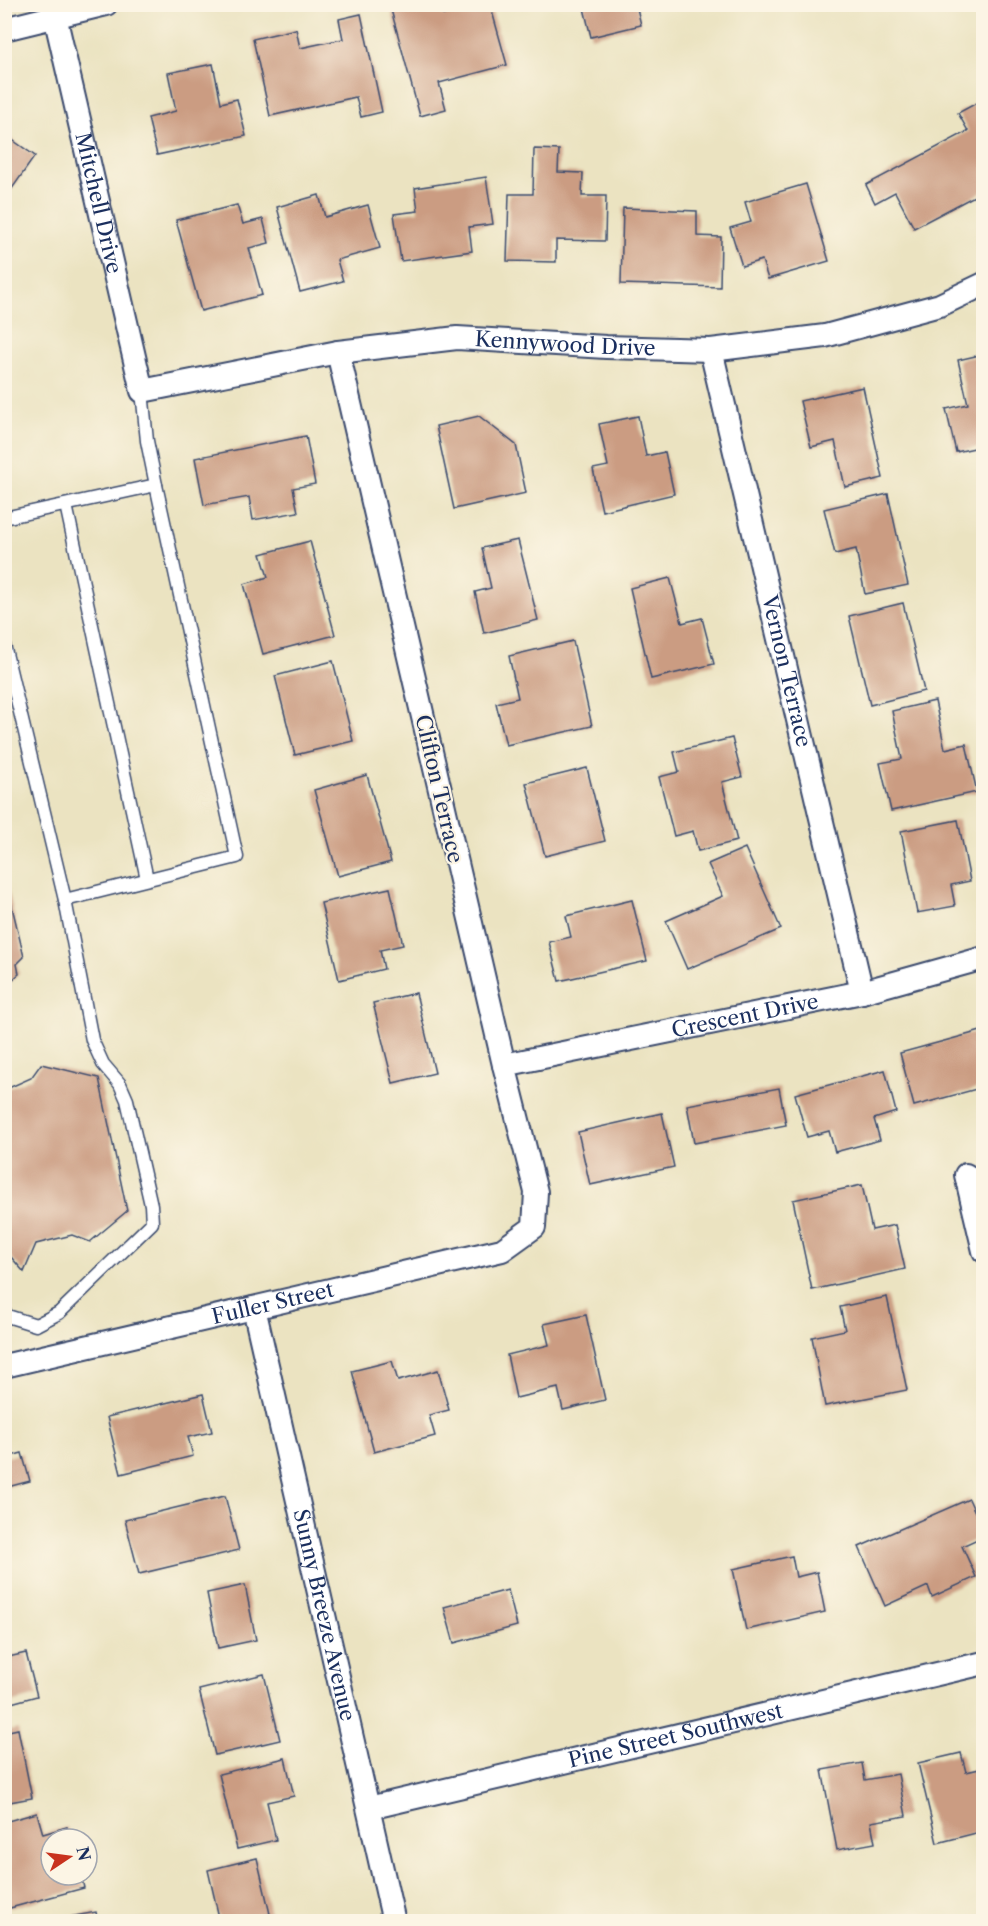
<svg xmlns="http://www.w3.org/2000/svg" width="988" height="1926" viewBox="0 0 988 1926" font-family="'Libre Caslon Text',serif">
<rect width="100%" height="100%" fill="#fcf5e5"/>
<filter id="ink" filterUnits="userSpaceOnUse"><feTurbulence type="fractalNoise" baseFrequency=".0167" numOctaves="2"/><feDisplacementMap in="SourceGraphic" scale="12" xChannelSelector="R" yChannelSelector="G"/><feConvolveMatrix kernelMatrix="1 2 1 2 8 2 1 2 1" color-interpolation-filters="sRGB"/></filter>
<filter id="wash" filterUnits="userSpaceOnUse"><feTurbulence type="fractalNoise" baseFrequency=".008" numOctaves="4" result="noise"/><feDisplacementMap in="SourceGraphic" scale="24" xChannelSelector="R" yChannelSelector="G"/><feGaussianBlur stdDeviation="1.35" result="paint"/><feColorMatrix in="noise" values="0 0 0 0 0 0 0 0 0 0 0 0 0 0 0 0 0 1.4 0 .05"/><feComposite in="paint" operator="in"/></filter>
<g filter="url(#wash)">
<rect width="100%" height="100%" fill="#ebe3c1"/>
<g id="blocks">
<g fill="#cb9c82">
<path d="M 395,4 L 440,4 L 443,15 L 483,4 L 490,4 L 507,65 L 439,83 L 446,109 L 420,116 L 390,6 Z"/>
<path d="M 583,4 L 636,4 L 641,25 L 591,37 Z"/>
<path d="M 361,14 L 382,112 L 361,117 L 356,97 L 270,116 L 253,39 L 296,29 L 300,48 L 343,39 L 339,19 Z"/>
<path d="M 213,64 L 221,103 L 237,99 L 246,136 L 157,155 L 148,118 L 176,111 L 168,73 Z"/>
<path d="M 984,99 L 984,191 L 914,228 L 895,192 L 875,203 L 866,185 L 968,131 L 958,113 Z"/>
<path d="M 4,134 L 35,156 L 4,200 Z"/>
<path d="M 534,149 L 559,150 L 558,172 L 583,173 L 582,196 L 606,196 L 605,241 L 556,240 L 556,262 L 507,261 L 509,194 L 533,194 Z"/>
<path d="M 486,177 L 493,224 L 469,227 L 472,251 L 401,261 L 394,214 L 418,211 L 415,188 Z"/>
<path d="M 806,184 L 829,261 L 768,279 L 762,260 L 742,266 L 730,228 L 751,222 L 745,202 Z"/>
<path d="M 319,195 L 325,217 L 368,205 L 380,248 L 337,260 L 343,281 L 300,292 L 277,207 Z"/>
<path d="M 237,205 L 243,224 L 263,219 L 269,243 L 249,248 L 262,295 L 201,311 L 176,220 Z"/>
<path d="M 623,208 L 697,211 L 697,236 L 721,237 L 720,287 L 621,284 Z"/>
<path d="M 984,354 L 984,446 L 956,452 L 946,409 L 968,404 L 958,360 Z"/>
<path d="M 863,387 L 883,478 L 845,487 L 835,441 L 811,447 L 800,401 Z"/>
<path d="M 479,416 L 516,445 L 526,493 L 454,509 L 436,426 Z"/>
<path d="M 638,416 L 646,456 L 665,452 L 674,494 L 602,511 L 593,469 L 608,466 L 599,424 Z"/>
<path d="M 306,436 L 315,484 L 293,488 L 298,512 L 253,520 L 249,497 L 204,505 L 195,458 Z"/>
<path d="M 888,494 L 908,585 L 865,594 L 856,549 L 835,554 L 824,509 Z"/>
<path d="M 518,540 L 538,620 L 484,633 L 475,592 L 491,588 L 482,548 Z"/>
<path d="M 310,541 L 335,635 L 263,654 L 244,584 L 268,577 L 261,554 Z"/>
<path d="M 670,578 L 682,623 L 702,618 L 714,664 L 651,679 L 630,588 Z"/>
<path d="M 903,603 L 924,691 L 870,705 L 849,616 Z"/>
<path d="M 573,641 L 592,726 L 506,745 L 496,703 L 518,698 L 509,656 Z"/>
<path d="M 333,661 L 353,741 L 295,755 L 275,676 Z"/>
<path d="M 935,701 L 945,749 L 966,744 L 977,792 L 891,811 L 880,763 L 902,759 L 892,711 Z"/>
<path d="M 732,738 L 742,777 L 722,782 L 737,841 L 698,851 L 693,831 L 674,836 L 659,777 L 679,772 L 674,752 Z"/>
<path d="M 587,768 L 605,841 L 545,856 L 526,783 Z"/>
<path d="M 367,775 L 391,862 L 338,876 L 314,790 Z"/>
<path d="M 958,820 L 970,881 L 951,885 L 955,906 L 917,913 L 901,831 Z"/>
<path d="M 745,848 L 781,929 L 687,969 L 666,921 L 723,896 L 708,864 Z"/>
<path d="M 4,873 L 24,957 L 17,964 L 19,974 L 4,987 Z"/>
<path d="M 390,888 L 403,945 L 380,950 L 384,969 L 339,980 L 321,903 Z"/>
<path d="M 632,900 L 647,961 L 559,981 L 549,942 L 571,937 L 566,916 Z"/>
<path d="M 416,993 L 435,1073 L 393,1083 L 373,1003 Z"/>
<path d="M 981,1031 L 984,1040 L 984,1087 L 914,1106 L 900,1053 Z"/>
<path d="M 41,1064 L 99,1078 L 127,1211 L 90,1242 L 72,1235 L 36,1244 L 24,1272 L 4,1249 L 4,1090 L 31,1078 Z"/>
<path d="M 885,1070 L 896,1112 L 874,1119 L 880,1140 L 835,1152 L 829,1131 L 807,1137 L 795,1094 Z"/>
<path d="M 779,1088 L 786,1125 L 694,1143 L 687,1105 Z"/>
<path d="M 662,1113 L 674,1167 L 590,1185 L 578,1132 Z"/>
<path d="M 862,1185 L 872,1230 L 895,1225 L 905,1269 L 812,1290 L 793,1200 Z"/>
<path d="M 887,1297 L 907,1390 L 825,1406 L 812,1337 L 845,1330 L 840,1307 Z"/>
<path d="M 586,1315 L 605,1400 L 563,1410 L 558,1388 L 516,1398 L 507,1355 L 549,1345 L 544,1324 Z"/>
<path d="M 392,1361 L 398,1381 L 438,1370 L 449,1410 L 429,1415 L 435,1436 L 374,1452 L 352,1371 Z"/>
<path d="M 203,1394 L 212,1432 L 188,1437 L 193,1456 L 121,1474 L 107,1417 Z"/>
<path d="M 22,1453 L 30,1481 L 4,1488 L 4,1458 Z"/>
<path d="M 225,1496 L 239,1550 L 139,1574 L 125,1520 Z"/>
<path d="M 969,1499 L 984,1532 L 984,1536 L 962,1546 L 976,1577 L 932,1597 L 928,1586 L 885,1606 L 859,1547 Z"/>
<path d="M 792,1556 L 796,1577 L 817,1572 L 825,1612 L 746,1630 L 733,1569 Z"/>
<path d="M 245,1585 L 256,1640 L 218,1648 L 207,1593 Z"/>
<path d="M 508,1590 L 517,1626 L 454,1643 L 444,1607 Z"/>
<path d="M 26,1653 L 37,1696 L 4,1705 L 4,1658 Z"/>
<path d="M 264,1674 L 280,1740 L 215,1755 L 199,1690 Z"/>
<path d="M 18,1729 L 32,1798 L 4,1803 L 4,1732 Z"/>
<path d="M 961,1753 L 966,1772 L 984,1768 L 984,1831 L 937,1843 L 918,1763 Z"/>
<path d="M 285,1758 L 294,1796 L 267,1802 L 276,1840 L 237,1849 L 219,1774 Z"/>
<path d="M 862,1763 L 865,1780 L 898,1774 L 906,1816 L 871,1822 L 875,1843 L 837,1850 L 822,1770 Z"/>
<path d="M 37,1813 L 43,1834 L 67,1827 L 71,1839 L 51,1839 L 51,1875 L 81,1875 L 84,1888 L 10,1908 L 4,1887 L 4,1822 Z"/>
<path d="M 257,1858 L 270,1914 L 240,1922 L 220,1922 L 208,1870 Z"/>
<path d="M 96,1912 L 98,1922 L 54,1922 L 53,1920 Z"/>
</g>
</g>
</g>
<g filter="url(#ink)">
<use href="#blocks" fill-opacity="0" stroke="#3a4a6d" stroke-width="1.5"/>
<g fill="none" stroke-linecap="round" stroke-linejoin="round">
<defs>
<g id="lane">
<path d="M 66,505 L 147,879"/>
<path d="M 4,518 L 156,485"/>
<path d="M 4,645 L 65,900 L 237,857 L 156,485 L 147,441 L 142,391"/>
<path d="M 4,1315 L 36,1325 L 59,1313 L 152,1223 L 151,1205 L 127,1100 L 120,1084 L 103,1064 L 92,1040 L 65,900"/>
</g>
<g id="street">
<path id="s1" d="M 55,16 L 142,391 L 338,352 L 457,338 L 606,347 L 711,350 L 825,336 L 940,305 L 984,284"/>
<path d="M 4,29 L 106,4"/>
<path id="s2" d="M 711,350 L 862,992"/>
<path id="s3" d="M 504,1065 L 862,992 L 984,958"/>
<path d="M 966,1175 L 984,1251"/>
<path id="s4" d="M 254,1308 L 394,1922"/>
<path id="s5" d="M 4,1366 L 502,1250 L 534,1227 L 536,1192 L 504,1065 L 338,352"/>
<path id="s6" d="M 369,1808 L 984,1663"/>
</g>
</defs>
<use href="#lane" stroke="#3a4a6d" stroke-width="15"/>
<use href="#street" stroke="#3a4a6d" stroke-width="26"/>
<use href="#lane" stroke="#fff" stroke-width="12"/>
<use href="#street" stroke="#fff" stroke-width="22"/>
</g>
</g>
<g text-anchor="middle" stroke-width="4.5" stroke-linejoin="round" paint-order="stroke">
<g font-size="21" fill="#1b2f5e" stroke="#fcf5e5">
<text dy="7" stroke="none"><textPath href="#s1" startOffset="192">Mitchell Drive</textPath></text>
<text dy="7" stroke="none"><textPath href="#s1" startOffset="813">Kennywood Drive</textPath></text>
<text dy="7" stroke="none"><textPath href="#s2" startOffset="330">Vernon Terrace</textPath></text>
<text transform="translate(439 789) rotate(77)" y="7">Clifton Terrace</text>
<text dy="7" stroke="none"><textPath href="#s3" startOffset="246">Crescent Drive</textPath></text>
<text dy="7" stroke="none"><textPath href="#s5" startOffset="276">Fuller Street</textPath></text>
<text dy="7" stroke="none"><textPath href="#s4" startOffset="315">Sunny Breeze Avenue</textPath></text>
<text dy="7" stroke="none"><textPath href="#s6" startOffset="315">Pine Street Southwest</textPath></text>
</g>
</g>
<rect width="988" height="1926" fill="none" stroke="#fcf5e5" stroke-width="24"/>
<g transform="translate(69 1857) rotate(77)"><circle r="28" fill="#fcf5e5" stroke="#a2a6af" stroke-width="1.5"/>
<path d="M0-4.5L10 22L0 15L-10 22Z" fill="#c8321e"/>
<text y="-9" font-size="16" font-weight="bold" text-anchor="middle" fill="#1b2f5e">N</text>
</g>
</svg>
